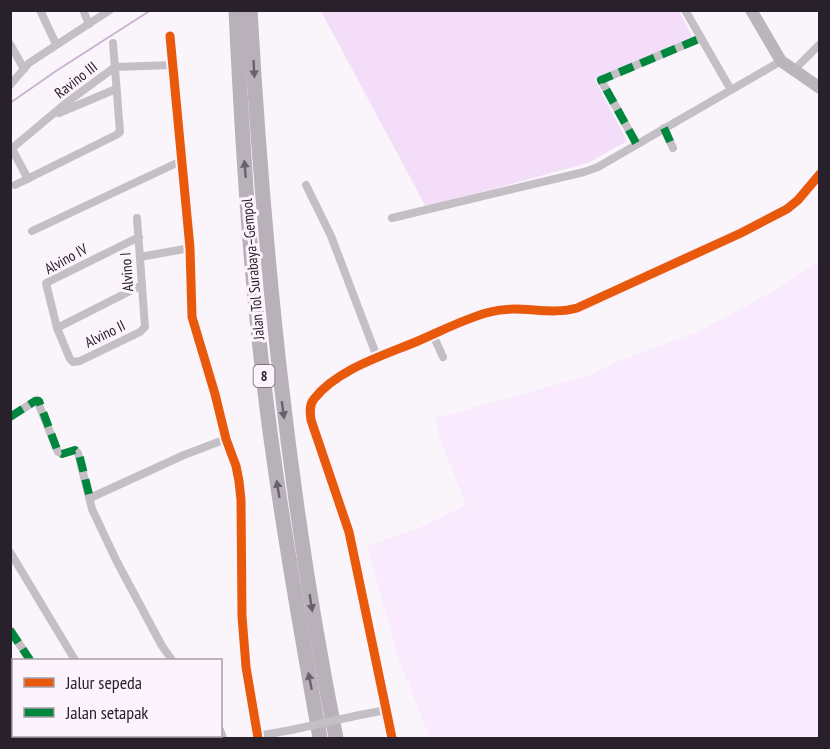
<svg xmlns="http://www.w3.org/2000/svg" width="830" height="749" viewBox="0 0 830 749" font-family="'PT Sans Narrow',sans-serif">
<rect width="100%" height="100%" fill="#faf5fb"/>
<path fill="#f9ebfd" d="M 819,260 L 819,738 L 430,738 L 398,657 L 367,546 L 419,528 L 466,505 L 439,437 L 436,418 L 591,375 L 616,362 L 697,332 L 772,292 Z"/>
<path fill="#f3ddf8" d="M 321,11 L 679,11 L 693,38 L 595,80 L 627,141 L 588,163 L 426,207 Z"/>
<g fill="none" stroke-linecap="round" stroke-linejoin="round">
<path stroke="#ccb2d2" stroke-width="2" d="M 10,103 L 56,71 L 151,10"/>
<g stroke="#c4bfc5" stroke-width="8">
<path d="M 40,10 L 56,44"/>
<path d="M 83,10 L 89,24"/>
<path d="M 685,10 L 731,90"/>
<path d="M 170,36 L 190,248 L 192,317 L 215,394 L 226,439 L 236,466 L 239,481 L 241,500 L 242,616 L 246,667 L 258,738"/>
<path d="M 10,44 L 24,69"/>
<path d="M 793,71 L 820,44"/>
<path d="M 10,85 L 29,63 L 110,10"/>
<path d="M 59,113 L 116,89"/>
<path d="M 664,128 L 673,148"/>
<path d="M 636,143 L 601,80 L 701,38"/>
<path d="M 12,149 L 28,179"/>
<path d="M 10,150 L 66,103 L 115,67 L 172,65"/>
<path d="M 15,185 L 116,135 L 120,132 L 113,43"/>
<path d="M 306,185 L 331,236 L 377,357"/>
<path d="M 137,218 L 145,327 L 140,332 L 80,361 L 73,362 L 70,359 L 57,328 L 46,283 L 139,237"/>
<path d="M 392,218 L 584,172 L 598,167 L 781,61"/>
<path d="M 32,231 L 181,161"/>
<path d="M 140,257 L 190,248"/>
<path d="M 57,328 L 142,285"/>
<path d="M 433,335 L 443,357"/>
<path d="M 10,417 L 37,400 L 58,452 L 62,454 L 75,450 L 78,453 L 92,509 L 116,560 L 162,646 L 172,660"/>
<path d="M 90,498 L 184,455 L 226,439"/>
<path d="M 10,552 L 75,660"/>
<path d="M 10,630 L 30,660"/>
<path d="M 360,715 L 386,710"/>
<path d="M 220,730 L 223,738"/>
<path d="M 258,736 L 291,730"/>
<path d="M 83,738 L 88,736"/>
<path d="M 392,738 L 349,532 L 311,420 C 310,413 309,405 314,399 C 337,369 385,355 418,341 C 441,331 466,318 490,312 C 519,304 549,316 577,308 L 741,233 L 787,209 L 798,200 L 820,174"/>
</g>
<path stroke="#bab4bc" stroke-width="12" d="M 751,10 L 781,61 L 820,88"/>
<g stroke="#b9b1ba" stroke-width="15">
<path d="M 236,10 C 243,158 252,306 273,453 C 286,548 303,643 320,738"/>
<path d="M 250,10 C 264,255 288,498 336,738"/>
</g>
<path stroke="#c4bfc5" stroke-width="8" d="M 291,730 L 360,715"/>
<g stroke="#00873e" stroke-width="8" stroke-dasharray="15 8" stroke-linecap="butt">
<path d="M 664,128 L 673,148"/>
<path d="M 636,143 L 601,80 L 701,38"/>
<path d="M 10,417 L 35,401 L 39,401 L 58,452 L 62,454 L 75,450 L 79,454 L 90,498"/>
<path d="M 10,630 L 30,660"/>
<path d="M 78,736 L 80,738"/>
</g>
<defs>
<g id="cycleway">
<path d="M 170,36 L 190,248 L 192,317 L 215,394 L 226,439 L 236,466 L 239,481 L 241,500 L 242,616 L 246,667 L 258,738"/>
<path d="M 392,738 L 349,532 L 311,420 C 310,413 309,405 314,399 C 337,369 385,355 418,341 C 441,331 466,318 490,312 C 519,304 549,316 577,308 L 741,233 L 787,209 L 798,200 L 820,174"/>
</g>
</defs>
<use href="#cycleway" stroke="#fcf3fd" stroke-width="13"/>
<use href="#cycleway" stroke="#e8590c" stroke-width="9"/>
</g>
<defs><path id="oneway-solid" d="M-6-.8H1V-3.2L6.5 0L1 3.2V.8H-6Z" transform="scale(1.5)"/></defs>
<g fill="#69616b">
<use href="#oneway-solid" transform="translate(254 69) rotate(87)"/>
<use href="#oneway-solid" transform="translate(245 169) rotate(-95)"/>
<use href="#oneway-solid" transform="translate(283 410) rotate(82)"/>
<use href="#oneway-solid" transform="translate(278 489) rotate(-99)"/>
<use href="#oneway-solid" transform="translate(311 603) rotate(81)"/>
<use href="#oneway-solid" transform="translate(310 681) rotate(-101)"/>
</g>
<g text-anchor="middle" stroke-width="6" stroke-linejoin="round" paint-order="stroke">
<rect fill="#fcf3fd" stroke="#685f69" stroke-width="1.5" x="253.5" y="365" width="21" height="22" rx="4.5"/>
<g font-size="14" font-weight="bold" fill="#28202a">
<text x="264" y="381">8</text>
</g>
<g font-size="15" fill="#28202a" stroke="#fcf3fd">
<text transform="translate(76 80) rotate(-38)" y="5">Ravino III</text>
<text transform="translate(66 259) rotate(-29)" y="5">Alvino IV</text>
<text transform="translate(253 269) rotate(-95)" y="5">Jalan Tol Surabaya–Gempol</text>
<text transform="translate(127 272) rotate(-94)" y="5">Alvino I</text>
<text transform="translate(105 334) rotate(-26)" y="5">Alvino II</text>
</g>
</g>
<rect width="830" height="749" fill="none" stroke="#28202a" stroke-width="24"/>
<rect x="12" y="659" width="210" height="78" fill="#fcf3fd" stroke="#a79fa9" stroke-width="1.5"/>
<rect x="24" y="678" width="30" height="9" fill="#e8590c" stroke="#a79fa9" stroke-width="1.5"/>
<text x="66" y="689" font-size="18" fill="#28202a">Jalur sepeda</text>
<rect x="24" y="708" width="30" height="9" fill="#00873e" stroke="#a79fa9" stroke-width="1.5"/>
<text x="66" y="719" font-size="18" fill="#28202a">Jalan setapak</text>
</svg>
